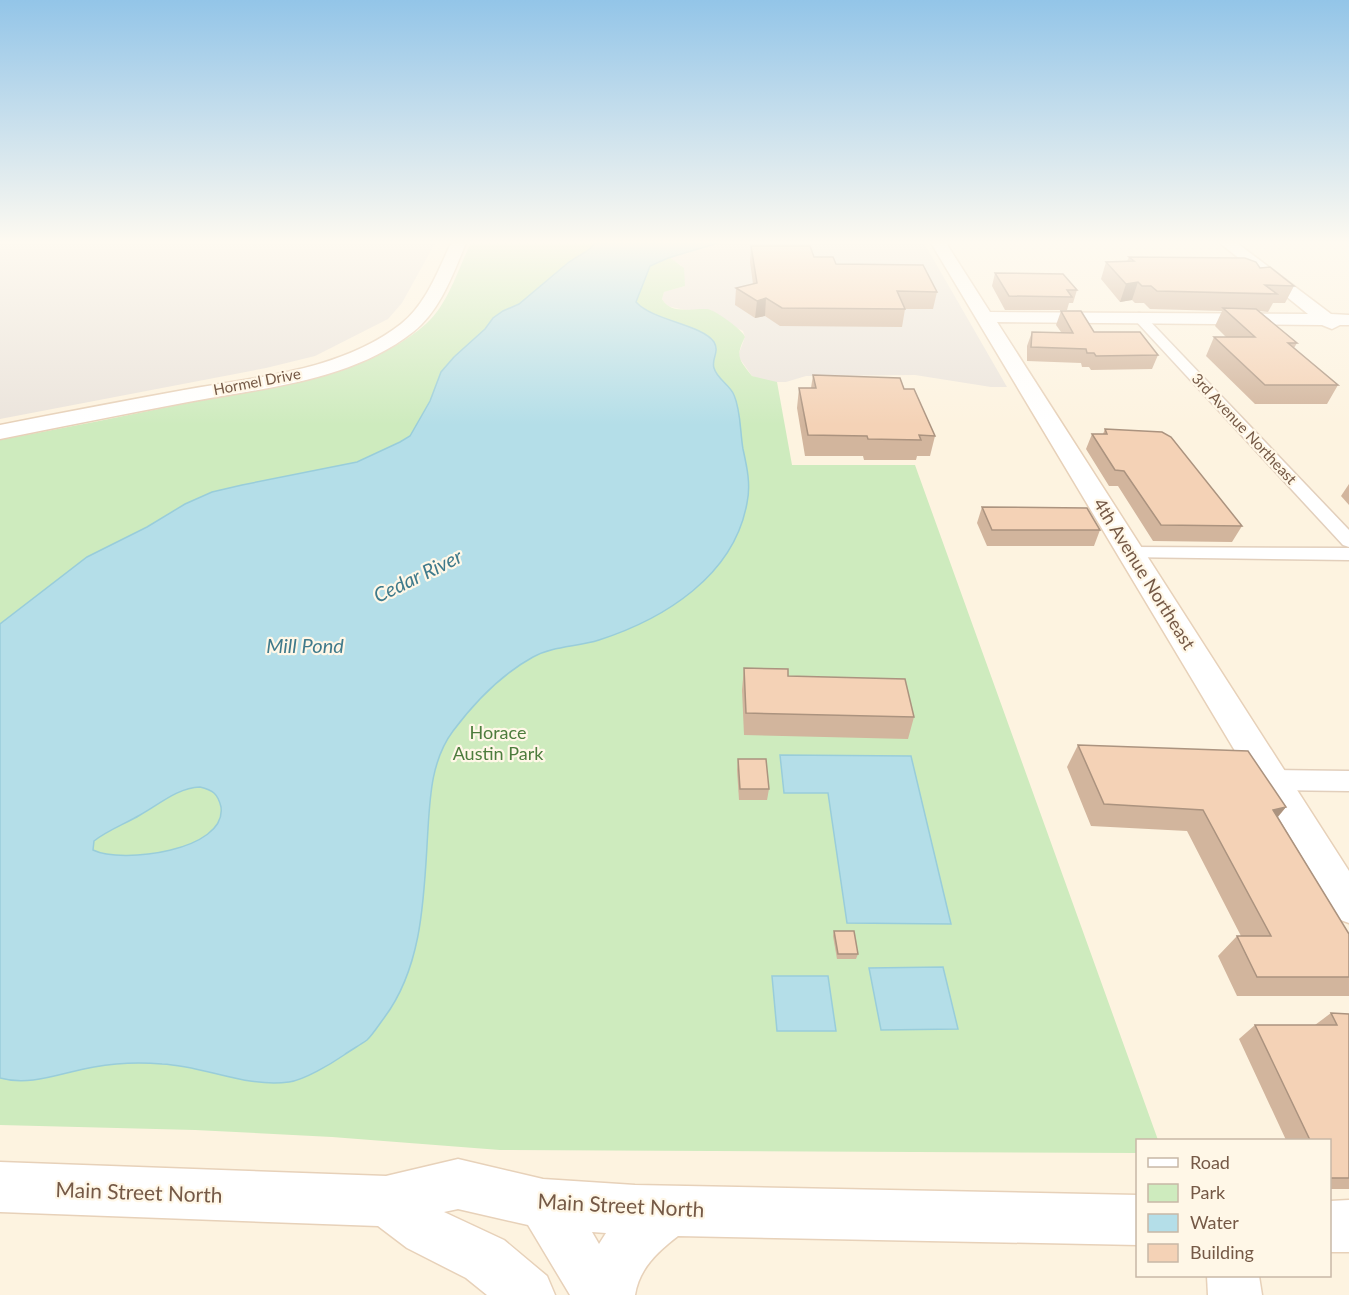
<svg xmlns="http://www.w3.org/2000/svg" width="1349" height="1295" viewBox="0 0 1349 1295" font-family="Lato,sans-serif">
<rect width="100%" height="100%" fill="#fdf3e0"/>
<g fill="#ebe4dc">
<path d="M 0,243 L 435,243 L 402,303 L 388,319 L 315,356 L 266,368 L 0,419 Z"/>
<path d="M 718,243 L 924,243 L 1007,387 L 991,387 L 915,375 L 806,376 L 786,382 L 769,382 L 752,376 L 738,356 L 745,337 L 743,331 L 700,310 L 685,310 L 667,306 L 662,299 L 664,292 L 685,286 L 681,265 L 668,258 Z"/>
</g>
<path fill="#ceebbe" d="M 471,243 L 718,243 L 669,257 L 684,268 L 685,286 L 664,292 L 662,299 C 671,315 692,308 707,309 C 714,309 744,331 745,337 C 735,357 739,359 752,376 L 777,382 L 792,465 L 915,465 L 1158,1140 L 1138,1140 L 1137,1153 L 500,1150 L 332,1137 L 195,1130 L 0,1125 L 0,440 C 63,428 125,416 188,403 C 265,388 367,377 427,323 C 448,304 458,269 471,243 Z"/>
<g fill="#b4dee8" stroke="#99cdda" stroke-width="1.5" fill-rule="evenodd">
<path d="M 595,243 L 718,243 L 668,258 L 650,266 L 636,302 C 653,321 701,324 714,342 C 720,352 711,359 714,368 C 717,379 730,385 734,395 C 741,411 740,432 743,449 C 747,467 751,485 747,503 C 734,576 664,619 599,640 C 577,647 553,646 533,657 C 502,674 474,703 453,731 C 432,759 430,795 428,829 C 424,892 424,965 384,1018 C 378,1026 373,1034 367,1040 C 360,1045 351,1050 344,1055 C 331,1064 304,1080 289,1082 C 246,1088 205,1066 162,1064 C 139,1062 116,1063 94,1067 C 63,1072 31,1087 0,1078 L 0,624 L 87,557 L 147,527 L 185,504 L 212,492 L 242,485 L 357,462 L 400,442 L 410,436 L 430,401 L 441,372 L 454,357 L 485,329 L 493,318 L 503,311 L 519,304 L 569,262 L 590,249 ZM 200,787 C 213,790 218,794 221,807 C 227,851 121,864 93,850 L 94,841 C 108,830 125,824 140,815 C 160,804 177,788 200,787 Z"/>
<path d="M 780,755 L 911,756 L 951,924 L 847,923 L 828,793 L 784,793 Z"/>
<path d="M 943,967 L 958,1029 L 881,1030 L 869,968 Z"/>
<path d="M 772,976 L 828,976 L 836,1031 L 777,1031 Z"/>
</g>
<g fill="none" stroke-linecap="round" stroke-linejoin="round">
<defs>
<g id="street">
<path d="M 1139,313 L 1143,314 L 1349,530 L 1349,547 L 1343,545 L 1135,320 L 1133,317 L 1135,314 Z"/>
<path d="M 1131,547 L 1349,548 L 1349,560 L 1124,557 L 1122,553 L 1124,549 Z"/>
<path d="M 1272,770 L 1349,771 L 1349,791 L 1272,790 L 1263,787 L 1260,780 L 1263,773 Z"/>
</g>
<g id="secondary">
<path d="M 451,243 L 466,243 C 453,274 440,311 413,332 C 351,381 263,388 188,402 C 125,414 63,426 0,439 L 0,425 C 61,413 123,401 184,390 C 256,377 341,371 401,324 C 426,304 438,271 451,243 Z"/>
<path d="M 931,243 L 946,243 L 990,312 L 1308,314 L 1220,243 L 1237,243 L 1331,314 L 1349,315 L 1349,325 L 1340,325 L 1332,329 L 1322,325 L 997,322 L 1349,871 L 1349,923 L 1335,918 Z"/>
<path d="M 458,1159 L 543,1179 L 635,1185 L 1138,1195 L 1138,1245 L 678,1236 C 657,1252 639,1269 635,1295 L 570,1295 L 528,1225 L 458,1209 L 444,1212 L 504,1240 L 547,1276 L 555,1295 L 487,1295 L 466,1278 L 407,1248 L 378,1226 L 0,1212 L 0,1162 L 386,1176 ZM 592,1232 L 606,1233 L 599,1244 Z"/>
<path d="M 1349,1200 L 1349,1252 L 1330,1252 L 1330,1201 Z"/>
<path d="M 1207,1276 L 1259,1276 L 1262,1295 L 1208,1295 Z"/>
</g>
</defs>
<use href="#street" stroke="#e2cfbc" stroke-width="3"/>
<use href="#secondary" stroke="#e7d1b9" stroke-width="3"/>
<use href="#street" fill="#fff" fill-rule="evenodd"/>
<use href="#secondary" fill="#fff" fill-rule="evenodd"/>
</g>
<g fill="#d2b59d">
<path d="M 751,246 L 814,257 L 836,264 L 937,292 L 933,309 L 905,309 L 902,327 L 780,326 L 765,316 L 755,318 L 735,305 L 736,288 L 753,284 L 750,262 Z"/>
<path d="M 1129,257 L 1260,268 L 1294,286 L 1285,303 L 1273,303 L 1268,312 L 1259,311 L 1297,343 L 1294,348 L 1338,385 L 1327,404 L 1255,404 L 1206,356 L 1214,337 L 1226,337 L 1215,326 L 1222,311 L 1150,309 L 1144,303 L 1135,303 L 1132,300 L 1120,302 L 1101,279 L 1106,262 L 1127,261 Z"/>
<path d="M 995,273 L 1077,290 L 1073,303 L 1069,303 L 1067,310 L 1005,310 L 992,286 Z"/>
<path d="M 1061,311 L 1094,332 L 1158,355 L 1152,369 L 1091,370 L 1089,367 L 1082,367 L 1081,363 L 1027,361 L 1027,346 L 1032,332 L 1061,332 L 1056,325 Z"/>
<path d="M 813,375 L 904,389 L 935,436 L 930,456 L 917,456 L 916,460 L 864,460 L 863,456 L 805,456 L 797,408 L 799,388 L 811,388 Z"/>
<path d="M 1105,429 L 1242,526 L 1232,542 L 1153,541 L 1118,486 L 1109,486 L 1086,449 L 1092,434 L 1103,434 Z"/>
<path d="M 1349,484 L 1349,505 L 1341,496 Z"/>
<path d="M 982,507 L 1100,530 L 1094,546 L 987,546 L 977,523 Z"/>
<path d="M 744,668 L 788,676 L 914,717 L 908,739 L 744,735 L 742,690 Z"/>
<path d="M 1078,745 L 1286,807 L 1278,817 L 1349,934 L 1349,996 L 1237,996 L 1218,956 L 1237,936 L 1241,936 L 1187,831 L 1091,826 L 1067,767 Z"/>
<path d="M 738,759 L 769,789 L 767,800 L 739,800 L 737,770 Z"/>
<path d="M 834,931 L 858,954 L 856,959 L 837,959 L 833,936 Z"/>
<path d="M 1331,1013 L 1349,1014 L 1349,1189 L 1329,1189 L 1329,1140 L 1286,1140 L 1239,1039 L 1255,1025 L 1315,1025 Z"/>
</g>
<g fill="#ab937f">
<path d="M 1138,282 L 1132,300 L 1120,302 L 1126,284 Z"/>
<path d="M 766,298 L 765,316 L 755,318 L 757,301 Z"/>
<path d="M 1286,807 L 1268,828 L 1273,810 Z"/>
</g>
<g fill="#f4d2b6" stroke="#ab937f" stroke-width="1.5">
<path d="M 751,246 L 810,246 L 814,257 L 833,257 L 836,264 L 923,265 L 937,292 L 897,291 L 905,309 L 782,308 L 766,298 L 757,301 L 736,288 L 757,283 Z"/>
<path d="M 1129,257 L 1245,258 L 1256,262 L 1260,268 L 1270,267 L 1294,286 L 1265,285 L 1277,294 L 1157,291 L 1151,286 L 1142,286 L 1138,282 L 1126,284 L 1106,262 L 1134,261 Z"/>
<path d="M 995,273 L 1063,274 L 1077,290 L 1067,290 L 1072,297 L 1009,296 Z"/>
<path d="M 1223,308 L 1256,309 L 1297,343 L 1288,343 L 1338,385 L 1265,385 L 1214,337 L 1255,337 Z"/>
<path d="M 1061,311 L 1081,311 L 1094,332 L 1140,332 L 1158,355 L 1096,356 L 1094,353 L 1087,353 L 1086,349 L 1031,347 L 1032,332 L 1073,333 Z"/>
<path d="M 813,375 L 900,378 L 904,389 L 914,389 L 935,436 L 919,435 L 921,440 L 868,439 L 867,436 L 808,435 L 799,388 L 816,388 Z"/>
<path d="M 1105,429 L 1162,432 L 1171,437 L 1242,526 L 1161,525 L 1124,471 L 1115,470 L 1092,434 L 1107,434 Z"/>
<path d="M 982,507 L 1087,508 L 1100,530 L 992,530 Z"/>
<path d="M 744,668 L 788,669 L 788,676 L 905,679 L 914,717 L 746,713 Z"/>
<path d="M 1078,745 L 1248,751 L 1286,807 L 1273,810 L 1349,934 L 1349,977 L 1257,977 L 1237,936 L 1271,936 L 1203,810 L 1104,804 Z"/>
<path d="M 738,759 L 766,759 L 769,789 L 740,789 Z"/>
<path d="M 834,931 L 854,931 L 858,954 L 838,954 Z"/>
<path d="M 1331,1013 L 1349,1014 L 1349,1178 L 1329,1178 L 1329,1140 L 1310,1140 L 1255,1025 L 1337,1025 Z"/>
</g>
<linearGradient id="sky" x2="0" y2="1"><stop stop-color="#93c5e8"/><stop offset="0.57" stop-color="#fefaf1"/><stop offset="1" stop-color="#fefaf1" stop-opacity="0"/></linearGradient>
<rect width="1349" height="425" fill="url(#sky)"/>
<g text-anchor="middle" stroke-width="4.5" stroke-linejoin="round" paint-order="stroke">
<g font-size="15" fill="#755946" stroke="#fff7e7">
<text transform="translate(257 382) rotate(-11)" y="5">Hormel Drive</text>
<text transform="translate(1244 429) rotate(47)" y="5">3rd Avenue Northeast</text>
</g>
<g font-size="18" fill="#755946" stroke="#fff7e7">
<text transform="translate(1144 574) rotate(58)" y="6">4th Avenue Northeast</text>
</g>
<g font-size="18" fill="#4d7c3d" stroke="#fff7e7">
<text x="498" y="739">Horace<tspan x="498" dy="21">Austin Park</tspan></text>
</g>
<g font-size="20" font-style="italic" fill="#3f7a8b" stroke="#fff7e7">
<text transform="translate(418 576) rotate(-26)" y="7">Cedar River</text>
<text x="305" y="653">Mill Pond</text>
</g>
<g font-size="21" fill="#755946" stroke="#fff7e7">
<text transform="translate(139 1193) rotate(2)" y="7">Main Street North</text>
<text transform="translate(621 1206) rotate(3)" y="7">Main Street North</text>
</g>
</g>
<rect x="1136" y="1139" width="195" height="138" fill="#fff7e7" stroke="#c8b8a7" stroke-width="1.5"/>
<rect x="1148" y="1158" width="30" height="9" fill="#ffffff" stroke="#c8b8a7" stroke-width="1.5"/>
<text x="1190" y="1169" font-size="18" fill="#755946">Road</text>
<rect x="1148" y="1184" width="30" height="18" fill="#ceebbe" stroke="#c8b8a7" stroke-width="1.5"/>
<text x="1190" y="1199" font-size="18" fill="#755946">Park</text>
<rect x="1148" y="1214" width="30" height="18" fill="#b4dee8" stroke="#c8b8a7" stroke-width="1.5"/>
<text x="1190" y="1229" font-size="18" fill="#755946">Water</text>
<rect x="1148" y="1244" width="30" height="18" fill="#f4d2b6" stroke="#c8b8a7" stroke-width="1.5"/>
<text x="1190" y="1259" font-size="18" fill="#755946">Building</text>
</svg>
